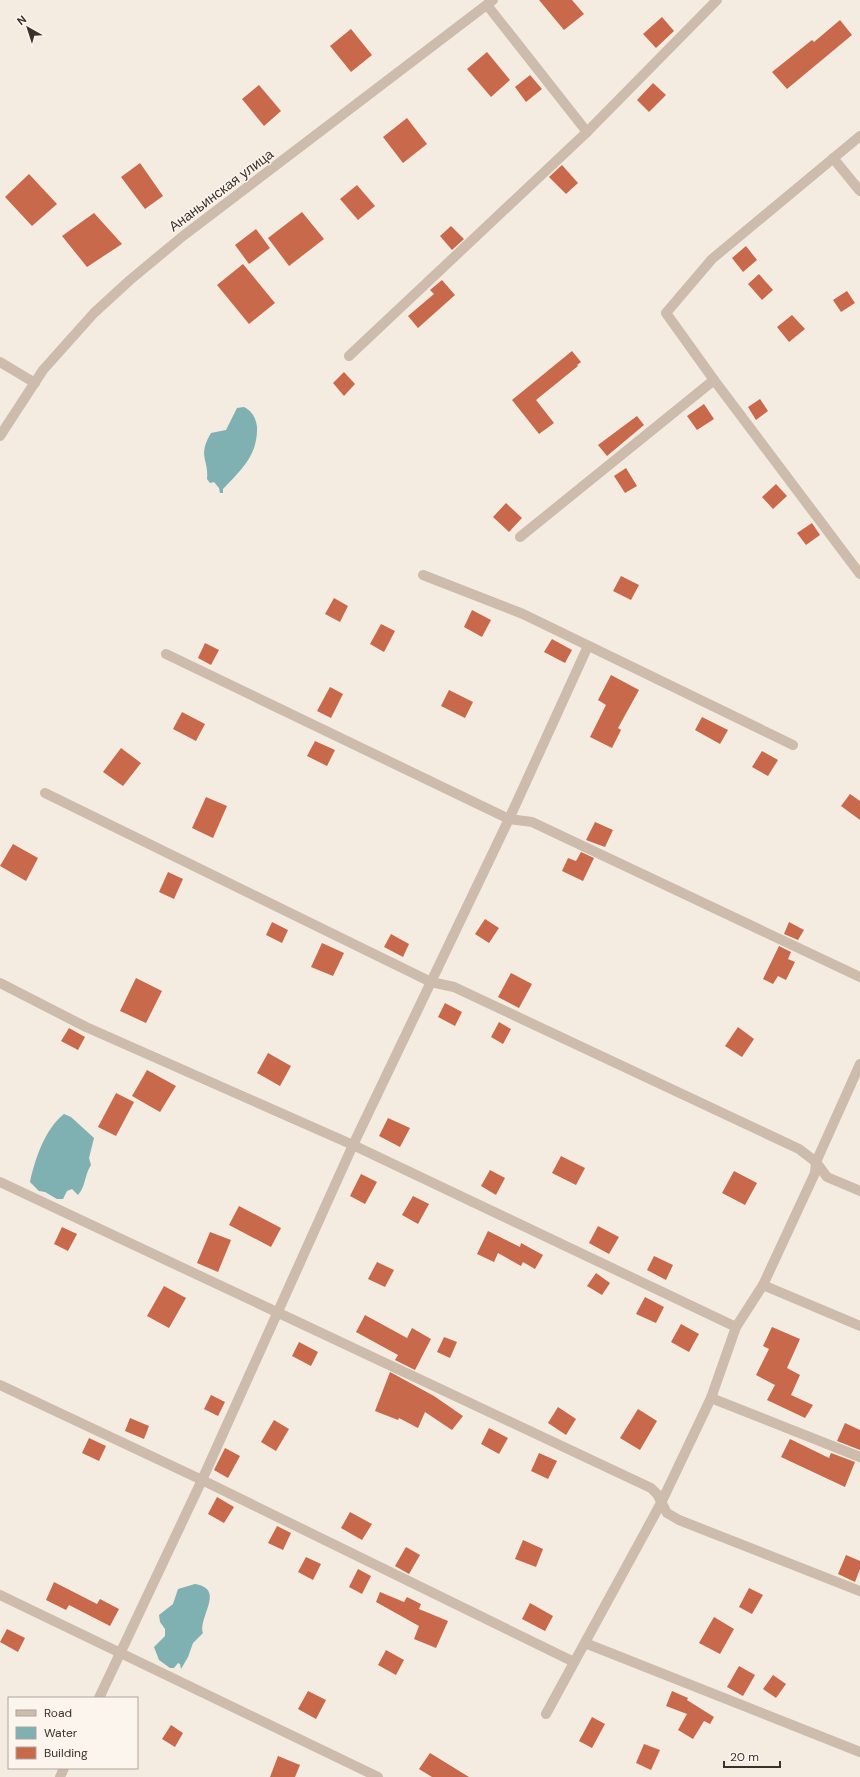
<svg xmlns="http://www.w3.org/2000/svg" width="860" height="1777" viewBox="0 0 860 1777" font-family="'DM Sans',sans-serif">
<rect width="100%" height="100%" fill="#f4ebe1"/>
<g fill="#7fb0b2">
<path d="M 244,407 C 252,411 256,418 257,427 C 258,455 241,470 223,489 L 223,493 L 220,493 L 219,488 L 214,482 L 210,483 L 207,479 C 209,459 197,457 211,433 L 226,430 L 237,408 Z"/>
<path d="M 64,1114 L 71,1117 L 94,1138 L 89,1158 L 91,1165 C 84,1176 86,1186 78,1195 L 72,1189 L 67,1191 L 63,1199 L 57,1199 L 45,1192 L 39,1191 L 30,1182 C 35,1159 45,1129 64,1114 Z"/>
<path d="M 195,1584 C 226,1589 198,1617 203,1633 L 193,1643 L 188,1657 L 181,1669 L 180,1664 L 178,1663 L 174,1668 L 170,1668 L 159,1660 L 154,1647 L 165,1636 L 165,1629 L 160,1622 L 159,1615 L 173,1604 L 178,1589 Z"/>
</g>
<g fill="#c8694b">
<path d="M 539,0 L 572,0 L 584,14 L 564,30 Z"/>
<path d="M 662,17 L 674,31 L 656,48 L 643,34 Z"/>
<path d="M 840,20 L 852,35 L 787,89 L 772,72 L 812,40 L 814,42 Z"/>
<path d="M 351,29 L 372,55 L 351,72 L 330,46 Z"/>
<path d="M 487,52 L 510,80 L 491,97 L 467,69 Z"/>
<path d="M 530,75 L 542,89 L 526,102 L 515,87 Z"/>
<path d="M 653,83 L 666,95 L 649,112 L 637,100 Z"/>
<path d="M 259,85 L 281,111 L 264,126 L 242,99 Z"/>
<path d="M 407,118 L 427,144 L 403,163 L 383,137 Z"/>
<path d="M 140,163 L 163,196 L 145,209 L 121,177 Z"/>
<path d="M 562,165 L 578,183 L 566,194 L 549,177 Z"/>
<path d="M 29,174 L 57,204 L 32,226 L 5,197 Z"/>
<path d="M 357,185 L 375,206 L 358,220 L 340,199 Z"/>
<path d="M 302,212 L 324,239 L 289,266 L 268,238 Z"/>
<path d="M 94,213 L 122,244 L 87,267 L 62,236 Z"/>
<path d="M 451,226 L 464,239 L 452,250 L 440,236 Z"/>
<path d="M 256,229 L 270,248 L 249,264 L 235,245 Z"/>
<path d="M 746,246 L 757,260 L 743,272 L 732,258 Z"/>
<path d="M 243,264 L 275,303 L 249,324 L 217,285 Z"/>
<path d="M 759,274 L 773,290 L 762,300 L 748,284 Z"/>
<path d="M 442,280 L 455,295 L 418,328 L 408,316 L 434,294 L 430,290 Z"/>
<path d="M 847,291 L 855,303 L 841,312 L 833,300 Z"/>
<path d="M 792,315 L 805,329 L 789,342 L 777,327 Z"/>
<path d="M 572,351 L 581,362 L 577,365 L 578,366 L 536,400 L 554,423 L 539,434 L 512,400 Z"/>
<path d="M 344,372 L 355,384 L 344,396 L 333,383 Z"/>
<path d="M 760,399 L 768,411 L 756,420 L 748,407 Z"/>
<path d="M 704,404 L 714,419 L 697,430 L 687,416 Z"/>
<path d="M 637,416 L 644,425 L 607,456 L 598,445 Z"/>
<path d="M 626,468 L 637,486 L 625,493 L 614,476 Z"/>
<path d="M 776,484 L 787,496 L 773,509 L 762,497 Z"/>
<path d="M 506,503 L 522,518 L 509,532 L 493,517 Z"/>
<path d="M 812,523 L 820,535 L 806,545 L 797,533 Z"/>
<path d="M 621,576 L 639,585 L 631,600 L 613,591 Z"/>
<path d="M 334,598 L 348,606 L 340,622 L 325,614 Z"/>
<path d="M 472,610 L 491,620 L 482,637 L 464,627 Z"/>
<path d="M 381,624 L 395,631 L 384,652 L 370,644 Z"/>
<path d="M 552,639 L 572,650 L 565,663 L 544,652 Z"/>
<path d="M 205,643 L 219,650 L 211,665 L 198,658 Z"/>
<path d="M 611,675 L 639,690 L 618,728 L 621,730 L 612,748 L 590,737 L 606,705 L 598,700 Z"/>
<path d="M 330,687 L 343,694 L 331,718 L 317,711 Z"/>
<path d="M 449,690 L 473,702 L 465,718 L 441,706 Z"/>
<path d="M 182,712 L 205,724 L 196,741 L 173,729 Z"/>
<path d="M 702,717 L 728,730 L 720,744 L 695,730 Z"/>
<path d="M 315,741 L 335,750 L 327,766 L 307,756 Z"/>
<path d="M 121,748 L 141,763 L 123,786 L 103,772 Z"/>
<path d="M 762,751 L 778,760 L 768,776 L 752,767 Z"/>
<path d="M 850,794 L 860,801 L 860,820 L 841,806 Z"/>
<path d="M 206,797 L 227,806 L 213,838 L 192,828 Z"/>
<path d="M 595,822 L 613,830 L 605,847 L 586,840 Z"/>
<path d="M 13,844 L 38,858 L 26,881 L 0,866 Z"/>
<path d="M 581,852 L 594,858 L 583,881 L 562,871 L 568,858 L 576,861 Z"/>
<path d="M 168,872 L 183,879 L 174,899 L 159,892 Z"/>
<path d="M 485,919 L 499,928 L 489,943 L 475,934 Z"/>
<path d="M 272,922 L 288,930 L 282,943 L 266,935 Z"/>
<path d="M 789,922 L 804,930 L 798,940 L 784,934 Z"/>
<path d="M 391,934 L 409,944 L 403,957 L 384,947 Z"/>
<path d="M 322,943 L 344,953 L 333,976 L 311,967 Z"/>
<path d="M 779,946 L 791,952 L 788,959 L 795,962 L 786,980 L 778,976 L 773,984 L 763,979 Z"/>
<path d="M 511,973 L 532,984 L 519,1008 L 498,997 Z"/>
<path d="M 136,978 L 162,991 L 146,1023 L 120,1011 Z"/>
<path d="M 445,1003 L 462,1012 L 455,1026 L 438,1017 Z"/>
<path d="M 499,1022 L 511,1029 L 503,1044 L 491,1037 Z"/>
<path d="M 738,1027 L 754,1039 L 742,1057 L 725,1046 Z"/>
<path d="M 69,1028 L 85,1037 L 78,1050 L 61,1041 Z"/>
<path d="M 268,1053 L 291,1066 L 280,1086 L 257,1073 Z"/>
<path d="M 147,1070 L 176,1086 L 160,1112 L 132,1096 Z"/>
<path d="M 116,1093 L 134,1102 L 116,1136 L 98,1127 Z"/>
<path d="M 388,1118 L 410,1128 L 400,1147 L 379,1136 Z"/>
<path d="M 561,1156 L 585,1168 L 576,1185 L 552,1173 Z"/>
<path d="M 490,1170 L 505,1178 L 496,1195 L 481,1186 Z"/>
<path d="M 734,1171 L 757,1183 L 745,1205 L 722,1193 Z"/>
<path d="M 361,1174 L 377,1182 L 365,1204 L 350,1196 Z"/>
<path d="M 413,1196 L 429,1204 L 418,1224 L 402,1215 Z"/>
<path d="M 239,1206 L 281,1228 L 271,1247 L 229,1225 Z"/>
<path d="M 598,1226 L 619,1237 L 609,1254 L 589,1243 Z"/>
<path d="M 62,1227 L 77,1234 L 68,1251 L 54,1244 Z"/>
<path d="M 488,1231 L 520,1247 L 521,1243 L 543,1255 L 535,1269 L 523,1262 L 521,1266 L 498,1253 L 494,1262 L 477,1254 Z"/>
<path d="M 210,1232 L 231,1240 L 218,1272 L 197,1263 Z"/>
<path d="M 654,1256 L 673,1265 L 666,1280 L 647,1270 Z"/>
<path d="M 377,1262 L 394,1270 L 385,1287 L 368,1279 Z"/>
<path d="M 596,1273 L 610,1283 L 602,1295 L 587,1286 Z"/>
<path d="M 164,1286 L 186,1298 L 169,1328 L 147,1316 Z"/>
<path d="M 645,1297 L 664,1307 L 656,1323 L 636,1314 Z"/>
<path d="M 365,1315 L 407,1338 L 412,1328 L 431,1339 L 415,1370 L 395,1360 L 398,1355 L 356,1332 Z"/>
<path d="M 681,1324 L 699,1334 L 689,1352 L 671,1342 Z"/>
<path d="M 772,1327 L 800,1339 L 787,1368 L 800,1375 L 791,1395 L 813,1405 L 805,1418 L 767,1400 L 775,1385 L 756,1375 L 769,1349 L 763,1346 Z"/>
<path d="M 444,1337 L 457,1342 L 450,1358 L 437,1352 Z"/>
<path d="M 299,1342 L 318,1352 L 311,1366 L 292,1356 Z"/>
<path d="M 390,1372 L 434,1396 L 463,1416 L 452,1430 L 425,1412 L 418,1428 L 399,1418 L 398,1420 L 375,1411 Z"/>
<path d="M 211,1395 L 225,1402 L 218,1416 L 204,1409 Z"/>
<path d="M 558,1407 L 576,1419 L 566,1435 L 548,1423 Z"/>
<path d="M 638,1409 L 657,1421 L 640,1450 L 620,1438 Z"/>
<path d="M 130,1418 L 149,1426 L 144,1439 L 125,1431 Z"/>
<path d="M 274,1420 L 289,1429 L 276,1451 L 261,1442 Z"/>
<path d="M 845,1423 L 860,1430 L 860,1450 L 837,1441 Z"/>
<path d="M 489,1428 L 508,1438 L 499,1454 L 481,1444 Z"/>
<path d="M 89,1438 L 106,1446 L 99,1461 L 82,1453 Z"/>
<path d="M 790,1439 L 829,1458 L 831,1453 L 855,1462 L 845,1487 L 781,1457 Z"/>
<path d="M 225,1448 L 240,1456 L 228,1478 L 214,1470 Z"/>
<path d="M 539,1453 L 557,1461 L 548,1479 L 531,1471 Z"/>
<path d="M 217,1497 L 234,1507 L 224,1523 L 208,1514 Z"/>
<path d="M 350,1512 L 372,1524 L 362,1540 L 341,1528 Z"/>
<path d="M 277,1526 L 291,1533 L 283,1550 L 268,1543 Z"/>
<path d="M 523,1540 L 543,1549 L 536,1567 L 515,1559 Z"/>
<path d="M 406,1547 L 420,1555 L 409,1574 L 395,1566 Z"/>
<path d="M 846,1555 L 860,1561 L 860,1569 L 855,1582 L 838,1574 Z"/>
<path d="M 306,1557 L 321,1564 L 313,1580 L 298,1572 Z"/>
<path d="M 358,1569 L 371,1576 L 362,1594 L 349,1587 Z"/>
<path d="M 54,1582 L 97,1604 L 100,1599 L 119,1609 L 110,1626 L 69,1605 L 66,1610 L 46,1600 Z"/>
<path d="M 749,1588 L 763,1595 L 752,1614 L 739,1607 Z"/>
<path d="M 380,1592 L 404,1602 L 407,1597 L 421,1604 L 419,1609 L 448,1621 L 436,1648 L 414,1639 L 419,1626 L 376,1602 Z"/>
<path d="M 530,1603 L 553,1616 L 545,1631 L 522,1619 Z"/>
<path d="M 714,1617 L 734,1629 L 720,1654 L 699,1643 Z"/>
<path d="M 7,1629 L 25,1638 L 18,1652 L 0,1642 Z"/>
<path d="M 386,1650 L 404,1660 L 396,1675 L 378,1665 Z"/>
<path d="M 739,1666 L 755,1675 L 743,1696 L 727,1687 Z"/>
<path d="M 773,1675 L 786,1684 L 776,1698 L 763,1689 Z"/>
<path d="M 308,1691 L 326,1700 L 316,1719 L 298,1709 Z"/>
<path d="M 672,1691 L 688,1698 L 687,1700 L 714,1717 L 710,1724 L 704,1721 L 693,1739 L 678,1730 L 687,1714 L 666,1706 Z"/>
<path d="M 592,1717 L 605,1724 L 592,1748 L 579,1741 Z"/>
<path d="M 171,1725 L 183,1733 L 175,1747 L 162,1739 Z"/>
<path d="M 644,1744 L 660,1750 L 651,1770 L 636,1763 Z"/>
<path d="M 430,1753 L 469,1777 L 432,1777 L 419,1769 Z"/>
<path d="M 278,1756 L 300,1765 L 295,1777 L 270,1777 Z"/>
</g>
<g fill="none" stroke-linecap="round" stroke-linejoin="round">
<g stroke="#cdbbac" stroke-width="10">
<path d="M 487,5 L 587,132"/>
<path d="M 860,136 L 712,259 L 666,313 L 714,380 L 860,574"/>
<path d="M 833,158 L 860,191"/>
<path d="M 349,356 L 587,132 L 717,0"/>
<path d="M 0,362 L 35,383"/>
<path d="M 0,436 L 43,370 L 94,313 L 130,280 L 183,236 L 493,0"/>
<path d="M 520,537 L 714,380"/>
<path d="M 423,575 L 523,614 L 793,745"/>
<path d="M 166,654 L 509,819 L 532,822 L 860,977"/>
<path d="M 45,793 L 431,982 L 454,987 L 799,1149 L 816,1162 L 827,1177 L 860,1191"/>
<path d="M 0,983 L 86,1027 L 353,1145 L 736,1327"/>
<path d="M 0,1182 L 651,1488 L 657,1494 L 667,1513 L 679,1520 L 860,1591"/>
<path d="M 763,1285 L 860,1326"/>
<path d="M 0,1385 L 202,1480 L 574,1662"/>
<path d="M 711,1398 L 860,1457"/>
<path d="M 0,1595 L 378,1777"/>
<path d="M 585,1643 L 860,1752"/>
<path d="M 99,1698 L 202,1480 L 353,1145 L 509,819 L 588,646"/>
<path d="M 546,1714 L 661,1503 L 711,1398 L 736,1327 L 763,1285 L 815,1173 L 816,1162 L 860,1064"/>
<path d="M 60,1777 L 64,1768"/>
</g>
</g>
<g text-anchor="middle" stroke-width="3" stroke-linejoin="round" paint-order="stroke">
<g font-size="14" fill="#3b302b" stroke="#fbf5ee">
<text transform="translate(221 190) rotate(-37)" y="5">Ананьинская улица</text>
</g>
</g>
<rect x="8" y="1697" width="130" height="72" fill="#fbf5ee" stroke="#aea6a0"/>
<rect x="16" y="1710" width="20" height="6" fill="#cdbbac" stroke="#aea6a0"/>
<text x="44" y="1717" font-size="12" fill="#3b302b">Road</text>
<rect x="16" y="1727" width="20" height="12" fill="#7fb0b2" stroke="#aea6a0"/>
<text x="44" y="1737" font-size="12" fill="#3b302b">Water</text>
<rect x="16" y="1747" width="20" height="12" fill="#c8694b" stroke="#aea6a0"/>
<text x="44" y="1757" font-size="12" fill="#3b302b">Building</text>
<g transform="translate(28 28) rotate(321)" stroke="#fbf5ee" stroke-width="3" paint-order="stroke">
<path d="M0-3L7 15L0 10L-7 15Z" fill="#3b302b"/>
<text y="-6" font-size="11" font-weight="bold" text-anchor="middle" fill="#3b302b">N</text>
</g>
<path d="M724 1761v6h56v-6" fill="none" stroke="#3b302b" stroke-width="2"/>
<text x="730" y="1761" font-size="12" fill="#3b302b" stroke="#fbf5ee" stroke-width="3" paint-order="stroke">20 m</text>
</svg>
